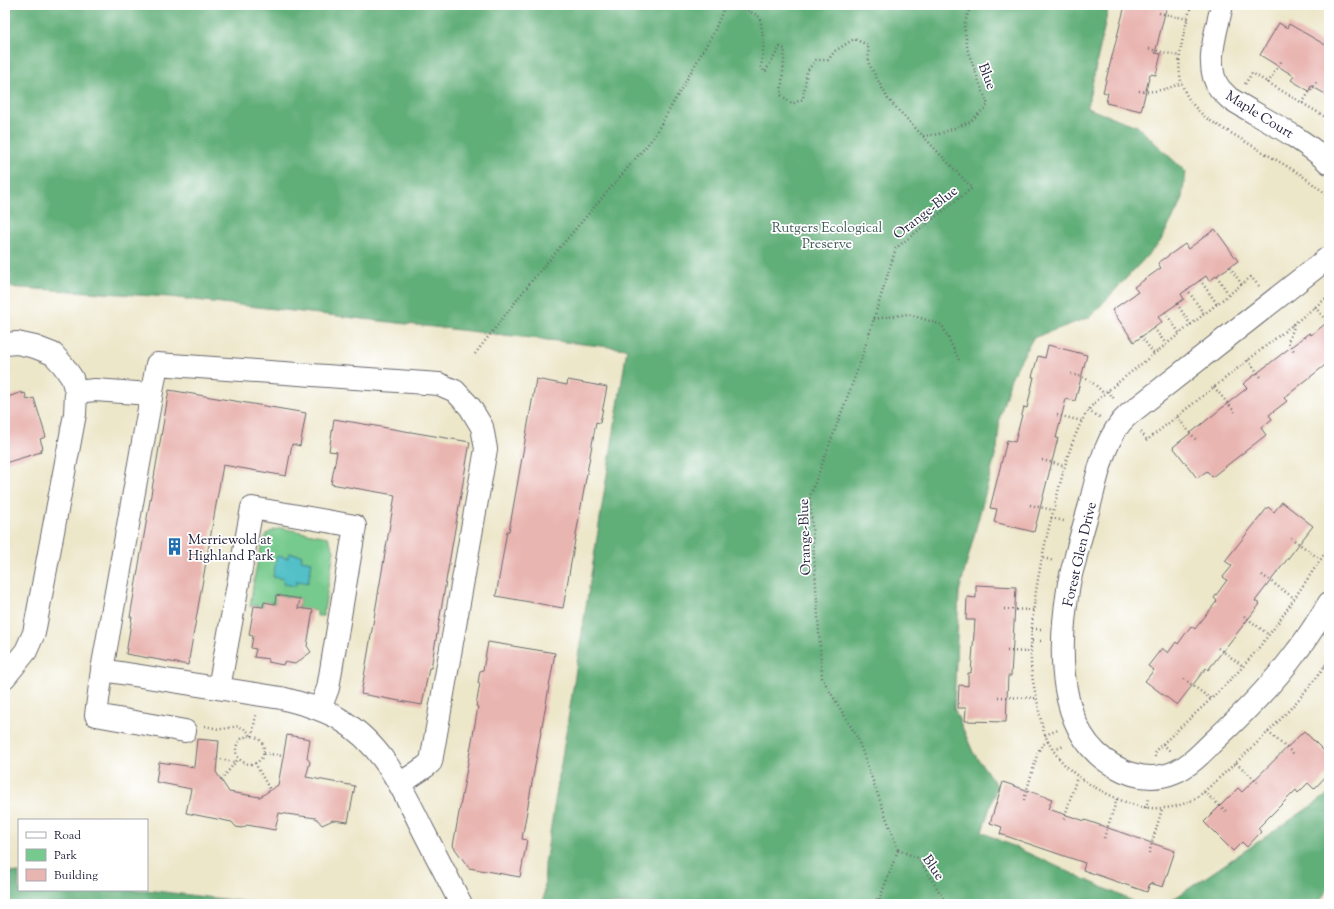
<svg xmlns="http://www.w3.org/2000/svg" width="1334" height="909" viewBox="0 0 1334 909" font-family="'Sorts Mill Goudy',serif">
<rect width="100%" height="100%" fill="#fff"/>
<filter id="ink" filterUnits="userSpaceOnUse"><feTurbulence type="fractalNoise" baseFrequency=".025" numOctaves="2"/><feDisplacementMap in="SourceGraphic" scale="8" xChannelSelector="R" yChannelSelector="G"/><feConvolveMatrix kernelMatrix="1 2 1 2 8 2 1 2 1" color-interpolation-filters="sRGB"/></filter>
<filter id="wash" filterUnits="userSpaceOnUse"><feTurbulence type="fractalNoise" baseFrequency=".012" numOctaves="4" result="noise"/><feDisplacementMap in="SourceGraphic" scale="16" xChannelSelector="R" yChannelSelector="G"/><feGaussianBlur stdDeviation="0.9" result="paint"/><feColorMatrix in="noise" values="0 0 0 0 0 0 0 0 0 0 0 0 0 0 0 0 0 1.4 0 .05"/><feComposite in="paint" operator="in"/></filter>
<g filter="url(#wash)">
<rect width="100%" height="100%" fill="#ede7ca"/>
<path fill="#77ca8d" stroke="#4c7664" d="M 280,528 L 328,537 L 334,551 L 323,616 L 317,616 L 317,611 L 298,608 L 300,599 L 277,595 L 275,604 L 264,602 L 263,607 L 254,605 L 250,607 C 252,593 259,540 268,533 C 271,531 276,530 280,528 Z"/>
<g fill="#61ae78" stroke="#42685a">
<path d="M 5,5 L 1109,5 L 1087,108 L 1137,126 L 1186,172 L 1181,203 L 1160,242 L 1090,317 L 1033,338 L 1011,378 L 1000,416 L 997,449 L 959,592 L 954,708 L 973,752 L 997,786 L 982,832 L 1139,904 L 544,904 L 545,864 L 627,349 L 169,297 L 5,287 Z"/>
<path d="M 1329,792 L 1329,887 L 1318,904 L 1166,904 L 1326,796 Z"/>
<path d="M 5,871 L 19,873 L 19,890 L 147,890 L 265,904 L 5,904 Z"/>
</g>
<path fill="#52c0c7" stroke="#3a7181" d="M 289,553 L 302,555 L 301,560 L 312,562 L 308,583 L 297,581 L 296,586 L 283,584 L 284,579 L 273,577 L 277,556 L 288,558 Z"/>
<g id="blocks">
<g fill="#e9b5b1">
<path d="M 1125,5 L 1167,5 L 1155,53 L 1161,54 L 1156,75 L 1150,74 L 1141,111 L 1106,103 L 1108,93 L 1103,92 Z"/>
<path d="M 1279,23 L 1287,28 L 1289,24 L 1329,47 L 1329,96 L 1311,86 L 1309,91 L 1291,80 L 1294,76 L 1260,55 Z"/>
<path d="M 1215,229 L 1238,261 L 1209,281 L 1206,276 L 1181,294 L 1184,299 L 1158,317 L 1162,322 L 1134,342 L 1112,310 L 1138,292 L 1134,287 L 1161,268 L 1158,263 L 1185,244 L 1188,249 Z"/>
<path d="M 1329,321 L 1329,362 L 1284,398 L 1287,401 L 1269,415 L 1272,419 L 1261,428 L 1266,435 L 1212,477 L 1207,471 L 1197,478 L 1173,447 L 1247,388 L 1243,384 L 1309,333 L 1311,335 Z"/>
<path d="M 1048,345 L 1087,355 L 1075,401 L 1066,399 L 1056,438 L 1058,438 L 1034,532 L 994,522 L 997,509 L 990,508 L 1007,440 L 1015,442 L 1024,407 L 1027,408 L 1034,377 L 1032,377 L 1038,356 L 1045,358 Z"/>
<path d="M 536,379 L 567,385 L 568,380 L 607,387 L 600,423 L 596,422 L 563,608 L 496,596 L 507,531 L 509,531 Z"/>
<path d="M 169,390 L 306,413 L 300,446 L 292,444 L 286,476 L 223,465 L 188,665 L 126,654 L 132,617 L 130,617 Z"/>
<path d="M 22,392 L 22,394 L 25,393 L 27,400 L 34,398 L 46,437 L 40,439 L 43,448 L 40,450 L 41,452 L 5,463 L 5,398 Z"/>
<path d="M 334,419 L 470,442 L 431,668 L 429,668 L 422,705 L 361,694 L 395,495 L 331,484 L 337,452 L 329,451 Z"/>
<path d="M 1282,502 L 1313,526 L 1255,601 L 1260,604 L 1208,670 L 1206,668 L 1177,705 L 1145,681 L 1154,670 L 1148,666 L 1162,648 L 1168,653 L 1176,642 L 1178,644 L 1191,626 L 1195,629 L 1217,601 L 1214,598 L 1227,580 L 1223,577 L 1232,566 L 1225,561 L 1268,507 L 1274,512 Z"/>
<path d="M 976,585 L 1016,587 L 1011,676 L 1008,676 L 1006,722 L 965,721 L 966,708 L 958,708 L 959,685 L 968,686 L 968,673 L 971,673 L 975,620 L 966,620 L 967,597 L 976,598 Z"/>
<path d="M 276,595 L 300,599 L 298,608 L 313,610 L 307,646 L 311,652 L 295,664 L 284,662 L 283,665 L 268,662 L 269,659 L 254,657 L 256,649 L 251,648 L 253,636 L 249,635 L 254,606 L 263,607 L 264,602 L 275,604 Z"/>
<path d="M 488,642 L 555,653 L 522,839 L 527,840 L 520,877 L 469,868 L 453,846 L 478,707 L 476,706 L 480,683 L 478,683 L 480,671 L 483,670 Z"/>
<path d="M 1304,731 L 1329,756 L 1329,773 L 1314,789 L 1308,783 L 1298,793 L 1296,790 L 1258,828 L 1261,832 L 1247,847 L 1242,842 L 1233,851 L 1204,822 L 1238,788 L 1242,792 Z"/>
<path d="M 287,735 L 310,739 L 307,758 L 310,762 L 306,777 L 355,786 L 348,822 L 333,820 L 322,825 L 316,818 L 279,813 L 275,830 L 247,825 L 242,828 L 236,827 L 232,822 L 186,813 L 191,789 L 156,782 L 159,762 L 194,767 L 197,739 L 219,741 L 216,772 L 229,792 L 260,797 L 278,785 Z"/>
<path d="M 1003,782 L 1052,799 L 1048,809 L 1085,821 L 1085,820 L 1175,851 L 1163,887 L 1150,883 L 1147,892 L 1083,870 L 1085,863 L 1000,834 L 1002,827 L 990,823 Z"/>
</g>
</g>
</g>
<g filter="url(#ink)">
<use href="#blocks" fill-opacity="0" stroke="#69676d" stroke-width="1"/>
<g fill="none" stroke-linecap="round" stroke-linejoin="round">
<defs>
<g id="minor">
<path d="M 1222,5 C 1217,29 1203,67 1220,89 C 1223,92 1226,95 1229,98 C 1263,119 1300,136 1329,163"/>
<path d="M 1329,257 L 1128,415 C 1104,436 1097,478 1089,508 C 1084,525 1079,542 1075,560 C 1072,570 1069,580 1068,590 C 1059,646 1055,733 1114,766 C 1133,777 1154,781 1175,772 C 1192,765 1204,750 1217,738 C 1246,711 1274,683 1297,651 C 1309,636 1319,619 1329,603"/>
<path d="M 5,344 L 17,343 L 35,347 L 53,354 L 63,365 L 72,378 L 76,392 L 75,414 L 34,633 L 26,651 L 5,677"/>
<path d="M 76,392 L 95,390 L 150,394"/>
<path d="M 102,670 L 281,698 C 300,703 320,708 338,718 C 381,743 401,785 422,828 C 435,853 448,879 461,904"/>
<path d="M 219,688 L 252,508 L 355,526 L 328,688 L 320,709"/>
<path d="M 185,731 L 96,715 L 102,670 L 157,364 L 439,384 L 455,391 L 470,407 L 482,427 L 486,449 L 431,762 L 425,767 L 400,784"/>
</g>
</defs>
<use href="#minor" stroke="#69676d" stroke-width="24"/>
<g stroke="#69676d" stroke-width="2.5" stroke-dasharray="1 3" stroke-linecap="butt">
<path d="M 1191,5 C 1180,51 1165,86 1209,120 L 1300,174 L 1329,196"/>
<path d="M 724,9 L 745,9 L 760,17 L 764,42 L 761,68 L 765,72 L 780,47 L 785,49 L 781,95 L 792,104 L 803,99 L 807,71 L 816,60 L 828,60 L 835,51 L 854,39 L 868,45 L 869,64 L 888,99 L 972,188 L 896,248 L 859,366 L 810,496 L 822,678 L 857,737 L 898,850"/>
<path d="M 1159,13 L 1188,19"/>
<path d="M 1149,49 L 1180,56"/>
<path d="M 1268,83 L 1282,60"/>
<path d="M 1245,84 L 1252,73 L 1329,119"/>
<path d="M 1139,91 C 1154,93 1167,89 1182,83"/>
<path d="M 1302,103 L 1317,81"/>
<path d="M 923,136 L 939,134 L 970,122 L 988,105 L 968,52 L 964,25 L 971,5"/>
<path d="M 1230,267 L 1242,285"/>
<path d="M 1217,276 L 1229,295"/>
<path d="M 1200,280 L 1217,304"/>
<path d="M 1259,286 L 1251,277 L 1106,392 C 1098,400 1089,407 1084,417 C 1070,443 1063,472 1056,500 C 1042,553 1030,606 1031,661 C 1031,674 1034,687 1037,700 C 1039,711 1041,722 1044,732 C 1056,765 1085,784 1116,798 C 1141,810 1169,813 1194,799 C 1199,797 1202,793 1206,790 C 1250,750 1295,710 1329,660"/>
<path d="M 1187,289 L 1204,314"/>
<path d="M 1177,304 L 1191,325"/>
<path d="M 1315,307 L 1329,324"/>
<path d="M 1165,312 L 1180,334"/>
<path d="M 874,319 L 908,314 L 942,325 L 959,360"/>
<path d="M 1292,325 L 1294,327 L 1288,342 L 1294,351"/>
<path d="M 1154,328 L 1166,344"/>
<path d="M 1141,336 L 1154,354"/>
<path d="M 475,354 L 533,279 L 653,138 L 714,32 L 725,5"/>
<path d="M 1248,360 L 1261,377"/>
<path d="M 1071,374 C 1086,377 1095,383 1104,394"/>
<path d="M 1214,387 L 1235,412"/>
<path d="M 1108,391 L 1115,400"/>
<path d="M 1088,411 L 1100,417"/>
<path d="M 1057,415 L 1082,421"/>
<path d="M 1177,417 L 1197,441"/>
<path d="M 1141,432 L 1147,440"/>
<path d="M 1146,441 L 1329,296"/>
<path d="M 1042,460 L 1065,466"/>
<path d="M 1030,505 L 1053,510"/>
<path d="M 1051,518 L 1064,521"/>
<path d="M 1291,538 L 1320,559"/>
<path d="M 1043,558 L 1054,561"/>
<path d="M 1262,575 L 1294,598"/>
<path d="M 1004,609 L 1033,610"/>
<path d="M 1244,616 L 1269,635"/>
<path d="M 1032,629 L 1043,629"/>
<path d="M 1032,641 L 1043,641"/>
<path d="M 1218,648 L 1243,666"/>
<path d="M 1007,651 L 1031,652"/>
<path d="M 1324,666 L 1329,669"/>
<path d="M 1184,679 L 1211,699"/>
<path d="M 998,697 L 1036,698"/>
<path d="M 205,726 C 210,727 216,729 221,729 C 237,728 238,721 252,736"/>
<path d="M 1268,732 L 1294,754"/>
<path d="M 1045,735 L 1058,730"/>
<circle cx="250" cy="750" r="14"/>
<path d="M 252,736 L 256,715"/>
<path d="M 1163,744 L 1171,752"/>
<path d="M 1054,750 L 1064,746"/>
<path d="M 264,753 L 283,756"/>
<path d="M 1155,757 L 1156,750 L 1211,699 L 1239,671 L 1257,650 L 1275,627 L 1329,547"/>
<path d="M 217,758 L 236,763"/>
<path d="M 255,763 L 270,790"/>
<path d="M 1236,763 L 1259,783"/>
<path d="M 221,780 L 238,759"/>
<path d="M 1204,792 L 1228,813"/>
<path d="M 1024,800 L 1038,752 L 1042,745 L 1049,741"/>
<path d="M 1146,808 L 1148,798"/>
<path d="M 1064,819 L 1077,777"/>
<path d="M 1104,838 L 1117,799"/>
<path d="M 898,850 L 918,858 L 947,904"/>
<path d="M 1149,853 L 1162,809"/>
<path d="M 870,904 L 879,898"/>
<path d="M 879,904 L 880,898 L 898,850"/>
<path d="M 1327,904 L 1329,901"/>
</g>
<use href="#minor" stroke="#fff" stroke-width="22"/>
</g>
</g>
<defs>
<symbol id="building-bare" viewBox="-9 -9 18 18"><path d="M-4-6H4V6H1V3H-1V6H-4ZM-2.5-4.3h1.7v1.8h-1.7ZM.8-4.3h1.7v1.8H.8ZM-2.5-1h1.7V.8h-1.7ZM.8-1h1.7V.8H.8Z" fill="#1f6fb2" stroke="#fff" stroke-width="2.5" paint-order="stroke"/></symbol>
</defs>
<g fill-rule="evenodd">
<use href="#building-bare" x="162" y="534" width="25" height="25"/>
</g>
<g text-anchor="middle" stroke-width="3.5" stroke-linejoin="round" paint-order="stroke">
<g font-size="14" fill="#22223b" stroke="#fff">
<text transform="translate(988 76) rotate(69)" y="5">Blue</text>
<text transform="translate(1260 114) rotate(32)" y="5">Maple Court</text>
<text transform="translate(925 212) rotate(-38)" y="5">Orange-Blue</text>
<text transform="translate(804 537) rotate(-92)" y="5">Orange-Blue</text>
<text transform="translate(1079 554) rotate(-77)" y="5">Forest Glen Drive</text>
<text transform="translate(934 867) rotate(55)" y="5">Blue</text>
</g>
<g font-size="14" fill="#405d58" stroke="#fff">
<text x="827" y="232">Rutgers Ecological<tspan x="827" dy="16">Preserve</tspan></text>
</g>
<g font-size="14" fill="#22223b" stroke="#fff" text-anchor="start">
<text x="188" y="544">Merriewold at<tspan x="188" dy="16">Highland Park</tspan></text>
</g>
</g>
<rect width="1334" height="909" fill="none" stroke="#fff" stroke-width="20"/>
<rect x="18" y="819" width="130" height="72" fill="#ffffff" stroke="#a7a7b1"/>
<rect x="26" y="832" width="20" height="6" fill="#ffffff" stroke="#a7a7b1"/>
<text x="54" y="839" font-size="12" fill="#22223b">Road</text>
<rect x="26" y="849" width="20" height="12" fill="#77ca8d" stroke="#a7a7b1"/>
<text x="54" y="859" font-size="12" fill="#22223b">Park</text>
<rect x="26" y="869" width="20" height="12" fill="#e9b5b1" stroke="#a7a7b1"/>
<text x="54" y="879" font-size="12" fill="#22223b">Building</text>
</svg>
